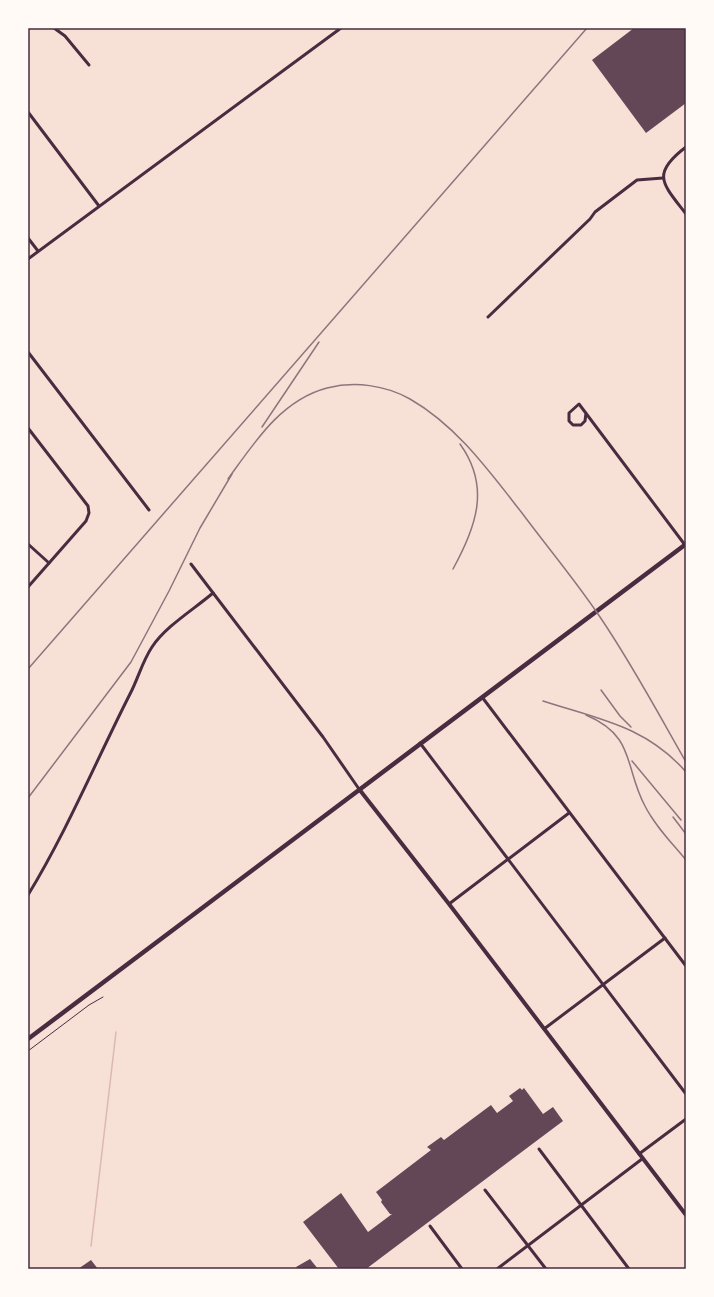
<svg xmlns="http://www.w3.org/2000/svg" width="714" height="1297" viewBox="0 0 714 1297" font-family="Quicksand,sans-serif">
<rect width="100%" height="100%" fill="#f7e1d7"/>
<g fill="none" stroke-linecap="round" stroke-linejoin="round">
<path stroke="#dcb8b0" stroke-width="1.5" d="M 91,1246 L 116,1032"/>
</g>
<g fill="#644757">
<path d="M 634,28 L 685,28 L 686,30 L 686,103 L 646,133 L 592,60 Z"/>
<path d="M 520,1088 L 522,1090 L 524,1088 L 543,1114 L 553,1107 L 563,1121 L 366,1269 L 339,1269 L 303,1222 L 341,1193 L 368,1232 L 392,1214 L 390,1214 L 381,1202 L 382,1200 L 376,1192 L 431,1150 L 427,1147 L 441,1137 L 444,1140 L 491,1105 L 497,1113 L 513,1101 L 509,1096 Z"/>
<path d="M 310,1259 L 318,1269 L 298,1269 L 296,1267 Z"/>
<path d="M 91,1260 L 98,1269 L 78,1269 Z"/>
</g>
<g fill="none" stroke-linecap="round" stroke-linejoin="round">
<path stroke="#4a2c40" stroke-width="1" d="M 28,1051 L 89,1005 L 103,997"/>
<g stroke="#4a2c40" stroke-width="3">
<path d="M 54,28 L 65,36 L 89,65"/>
<path d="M 28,112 L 99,206"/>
<path d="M 686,147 C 650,174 663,184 686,214"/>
<path d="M 28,238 L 38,251"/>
<path d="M 28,259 L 341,28"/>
<path d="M 488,317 L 590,219 L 595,212 L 637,180 L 663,178"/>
<path d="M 28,352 L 149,510"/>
<path d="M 586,413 L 585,421 L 581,425 L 573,425 L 569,421 L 569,413 L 579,404 L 685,545"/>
<path d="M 28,428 L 88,506 L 89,513 L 86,521 L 28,587"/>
<path d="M 28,544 L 49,563"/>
<path d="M 191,564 L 323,737 L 359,789"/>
<path d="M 482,697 L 686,966"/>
<path d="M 420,743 L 686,1094"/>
<path d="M 28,895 C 67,831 96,761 130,694 C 138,679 142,662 152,647 C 166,626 193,610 213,593"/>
<path d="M 449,904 L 569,813"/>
<path d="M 544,1029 L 665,938"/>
<path d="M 539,1149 L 629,1269"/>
<path d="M 639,1154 L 686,1119"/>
<path d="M 485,1190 L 546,1269"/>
<path d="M 430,1226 L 462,1269"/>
<path d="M 497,1269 L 642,1159"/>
</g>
<path stroke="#4a2c40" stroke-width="4" d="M 359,789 L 449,904 L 686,1215"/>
<path stroke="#4a2c40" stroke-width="4.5" d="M 28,1039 L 686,544"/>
<g stroke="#8f747c" stroke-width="1.5">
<path d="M 262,427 L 319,342"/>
<path d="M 228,479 C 254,443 281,400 327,388 C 355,381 385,385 410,399 C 457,426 489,471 522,513 C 548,548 576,581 600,617 C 632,664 658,713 686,762"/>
<path d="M 453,569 C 476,527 491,487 460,444"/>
<path d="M 28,669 L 587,28"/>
<path d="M 601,690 L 620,716 L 631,727"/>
<path d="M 543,701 C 598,719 646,726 686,772"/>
<path d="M 586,715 C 636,736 624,767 645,806 C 655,826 672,843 686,860"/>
<path d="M 632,761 L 681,820"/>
<path d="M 28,798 L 131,662 L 169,591 L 200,528 L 232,474"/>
<path d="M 673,817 L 686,834"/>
</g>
</g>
<rect width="714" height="1297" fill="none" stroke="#fffaf5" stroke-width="58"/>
<rect x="29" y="29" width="656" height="1239" fill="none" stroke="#4a2c40" stroke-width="1.5"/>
</svg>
